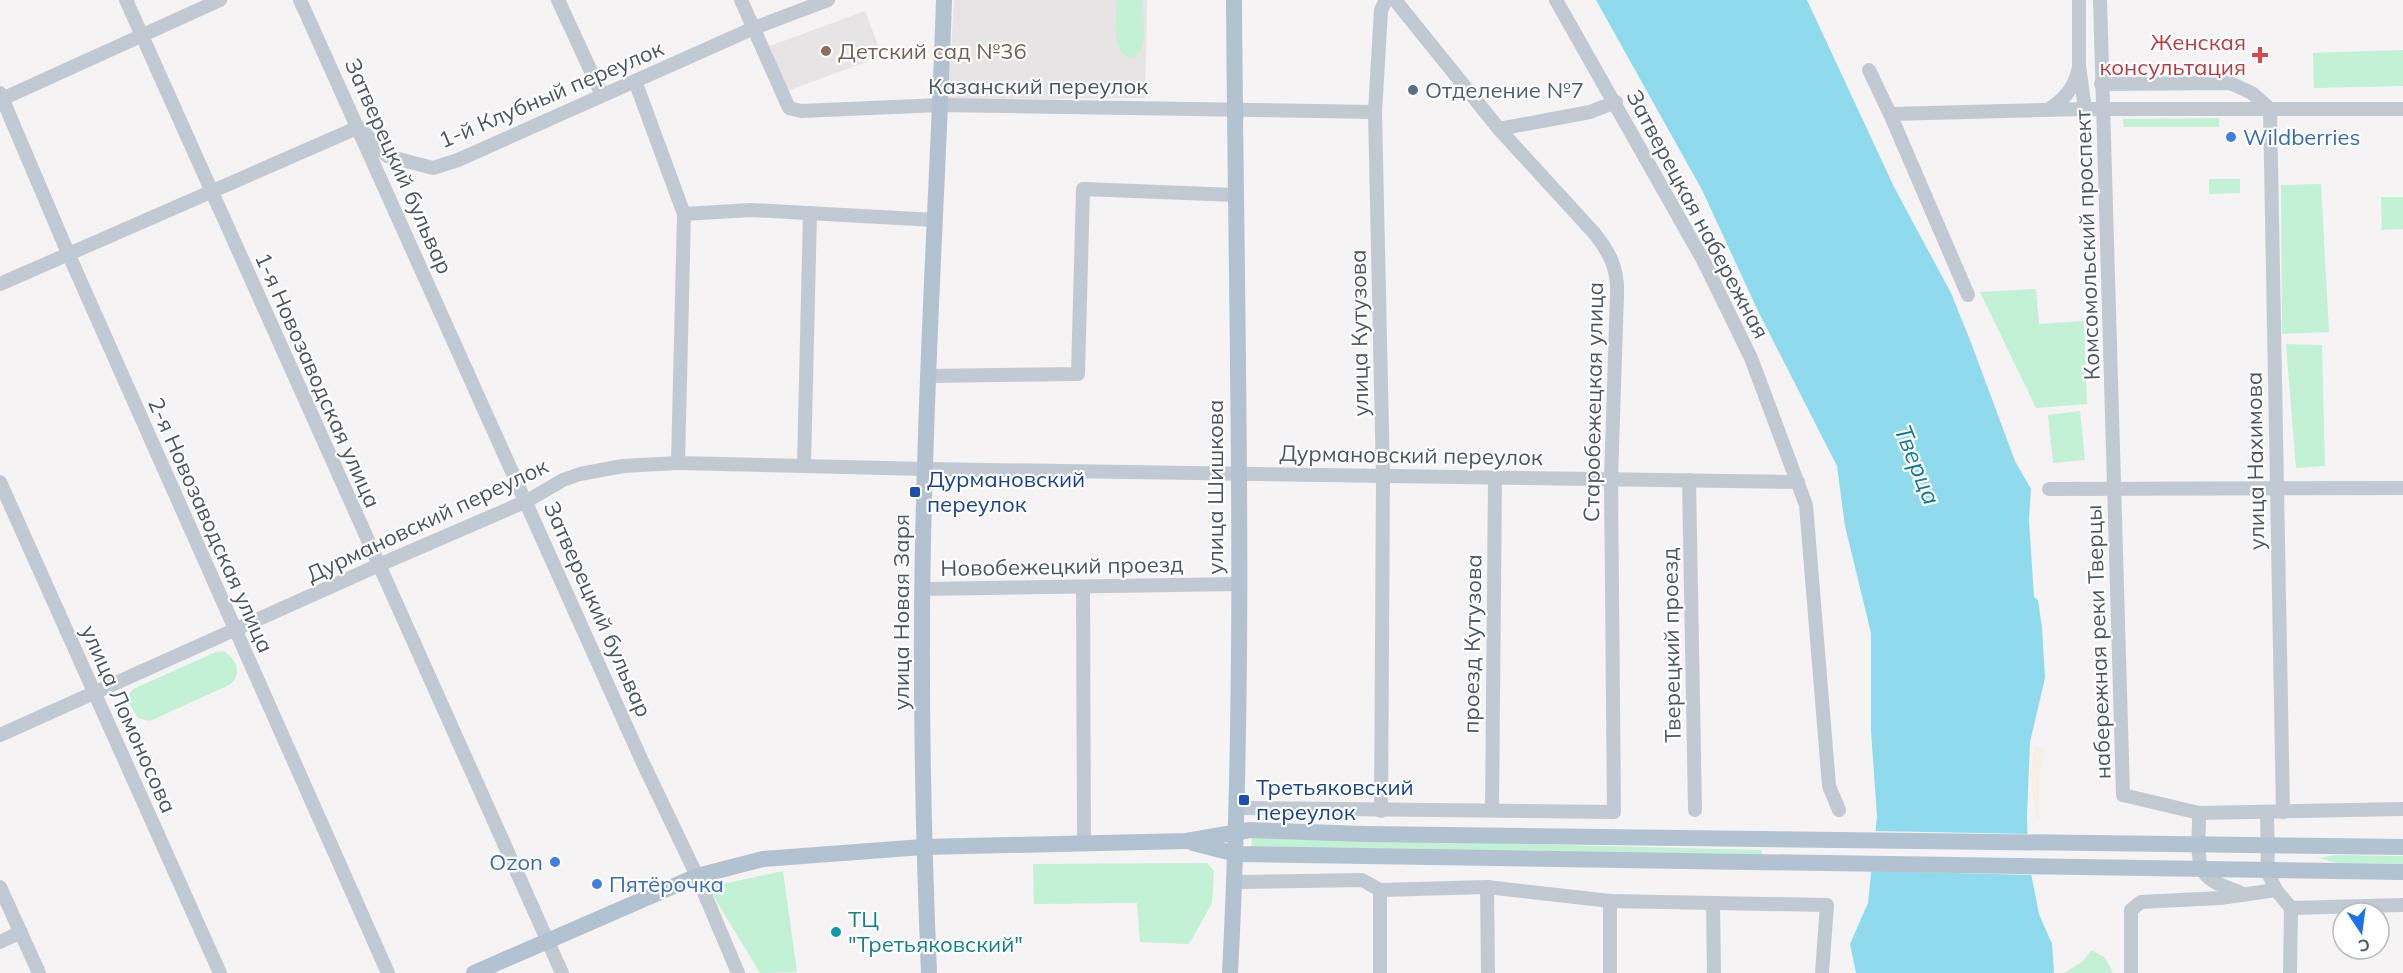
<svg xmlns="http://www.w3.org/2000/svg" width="2403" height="973" viewBox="0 0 2403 973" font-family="Mulish,sans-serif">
<rect width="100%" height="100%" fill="#f5f3f3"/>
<g fill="#e6e4e5">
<path d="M 954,0 L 1147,0 L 1145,98 L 948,99 Z"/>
<path d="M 865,11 L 882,56 L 787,91 L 770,46 Z"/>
</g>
<g fill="#c3f1d5">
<path d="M 1117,0 L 1142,0 C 1142,16 1150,50 1133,58 C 1110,56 1117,17 1117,0 Z"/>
<path d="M 2403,50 L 2403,86 L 2314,88 L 2313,53 Z"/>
<path d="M 2219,118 L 2219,127 L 2124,127 L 2123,119 Z"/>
<path d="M 2240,179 L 2240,193 L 2209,194 L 2209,179 Z"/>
<path d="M 2321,184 L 2329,332 L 2282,334 L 2281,185 Z"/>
<path d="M 2381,197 L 2403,197 L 2403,229 L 2382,230 Z"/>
<path d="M 2036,289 L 2039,324 L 2084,321 L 2087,404 L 2036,408 L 1980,292 Z"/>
<path d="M 2286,344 L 2322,345 L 2325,466 L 2296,468 Z"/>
<path d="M 2080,411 L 2085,460 L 2053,463 L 2048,415 Z"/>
<path d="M 223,651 C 237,659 243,675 229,685 L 150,721 L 138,718 L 129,703 L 129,695 L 133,689 L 216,652 Z"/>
<path d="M 1252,837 L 1762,850 L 1762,856 L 1251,848 Z"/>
<path d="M 2336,855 L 2403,856 L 2403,864 L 2336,863 L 2319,858 Z"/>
<path d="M 1207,863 L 1214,871 L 1212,903 L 1189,944 L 1140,942 L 1137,903 L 1034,904 L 1033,864 Z"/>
<path d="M 783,871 L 797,972 L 760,973 L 708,887 Z"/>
<path d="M 2092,950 L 2105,958 L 2113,973 L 2064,973 L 2082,962 Z"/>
</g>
<path fill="#f5f0e5" d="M 2034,746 L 2046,749 L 2039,775 L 2039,821 L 2037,822 L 2031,783 Z"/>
<path fill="#90daee" d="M 1596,0 L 1807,0 L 1894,187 L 1951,293 L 1970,340 L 2015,461 L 2031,489 L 2029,520 L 2034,597 L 2038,600 L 2042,628 L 2045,678 L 2030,742 L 2027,816 L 2028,858 L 2039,914 L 2052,944 L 2054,973 L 1856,973 L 1850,944 L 1868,903 L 1877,816 L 1871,731 L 1871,633 L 1845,526 L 1837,466 L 1758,311 L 1702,190 Z"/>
<path fill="#f5f3f3" d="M 1873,831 L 2031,834 L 2031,858 L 2035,875 L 1868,871 Z"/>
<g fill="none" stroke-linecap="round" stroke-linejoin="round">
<g stroke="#c1cad2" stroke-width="14">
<path d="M 126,0 L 562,973"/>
<path d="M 300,0 L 642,761 L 697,876 L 738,973"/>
<path d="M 558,0 L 602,95"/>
<path d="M 741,0 L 789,108 L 801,111 L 940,105 L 1375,112"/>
<path d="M 1556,0 L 1703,260 L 1751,358 L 1806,505 L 1829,786 L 1839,810"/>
<path d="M 2079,0 L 2079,66 L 2085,109"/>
<path d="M 2100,0 L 2123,795 L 2199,813 L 2403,809"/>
<path d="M 1869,70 L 1890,114 L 1968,295"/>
<path d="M 635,81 L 684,214 L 678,463"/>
<path d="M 2101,84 L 2230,83 L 2252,93 L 2270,109"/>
<path d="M 0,93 L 68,253 L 388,973"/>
<path d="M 0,100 L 220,0"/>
<path d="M 2270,109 L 2283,812"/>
<path d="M 2048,110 C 2063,100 2074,89 2078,71"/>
<path d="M 1890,114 L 2085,109 L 2403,109"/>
<path d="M 1499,129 L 1590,112 L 1616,102"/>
<path d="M 684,214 L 751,210 L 935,220"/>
<path d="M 0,284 L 359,127 L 387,156 L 433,168 L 458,160 L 754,28 L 828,0"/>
<path d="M 928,376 L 1078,374 L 1083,189 L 1236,195"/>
<path d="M 804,465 L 810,213"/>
<path d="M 1689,480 L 1695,810"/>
<path d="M 0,482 L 220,973"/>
<path d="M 2049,489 L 2403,488"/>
<path d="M 1083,587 L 1084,843"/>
<path d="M 922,589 L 1238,584"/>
<path d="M 0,735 L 379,565 L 527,501 L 563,480 L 580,474 L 623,466 L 678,463 L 925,469 L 1798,482"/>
<path d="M 1237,808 L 1614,812 L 1611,479 L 1617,294 C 1618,269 1610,253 1595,234 L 1499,129 L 1395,0"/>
<path d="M 1492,810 L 1495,478"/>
<path d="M 1381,811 L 1383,477 L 1375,112 L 1381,10 L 1386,0"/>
<path d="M 2267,812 L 2268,873 L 2276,890 L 2291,908"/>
<path d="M 2199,813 C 2200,830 2194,862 2206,875 C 2215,885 2230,888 2241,893"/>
<path d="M 1235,882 L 1362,880 L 1380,890 L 1487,887 L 1610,901 L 1827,905 L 1822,973"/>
<path d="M 0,887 L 39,973"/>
<path d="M 1487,887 L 1488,973"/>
<path d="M 1380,890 L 1380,973"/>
<path d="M 1610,901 L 1610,973"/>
<path d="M 1713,903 L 1714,973"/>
<path d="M 2291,908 L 2403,905"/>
<path d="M 0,942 L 21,932"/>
<path d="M 2131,973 L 2131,910 L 2141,902 L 2220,898 L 2276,890"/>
<path d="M 2290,973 L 2291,908"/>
</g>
<g stroke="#b3c2d1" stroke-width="16">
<path d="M 1193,843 L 1236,854 L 1365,856"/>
<path d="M 474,973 L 697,876 L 763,859 L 923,847 L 1186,841 L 1250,830 L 1365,834"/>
<path d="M 929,973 C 922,805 919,637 925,469 C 929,313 939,156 944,0"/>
<path d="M 1230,973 C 1247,649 1236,324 1234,0"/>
</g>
<g stroke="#b3c2d1" stroke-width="16">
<path d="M 1365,834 L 2403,847"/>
<path d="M 1365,856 L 2403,872"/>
</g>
</g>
<circle fill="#8d6e63" stroke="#fff" stroke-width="2" cx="826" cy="51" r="6"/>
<path fill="#e0444e" stroke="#fff" stroke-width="2" d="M2257 46h6v6h6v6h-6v6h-6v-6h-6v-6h6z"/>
<circle fill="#5c6f8a" stroke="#fff" stroke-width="2" cx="1413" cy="90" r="6"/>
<g fill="#3f7fe0" stroke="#fff" stroke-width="2">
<circle cx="2231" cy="137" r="6"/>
<circle cx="555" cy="862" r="6"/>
<circle cx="597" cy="884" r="6"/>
</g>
<g fill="#1a4fb4" stroke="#fff" stroke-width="2">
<rect x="909" y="486" width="12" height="12" rx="3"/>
<rect x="1238" y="794" width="12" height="12" rx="3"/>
</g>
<circle fill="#0f9aa8" stroke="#fff" stroke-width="2" cx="836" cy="932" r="6"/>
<g text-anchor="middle" stroke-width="4.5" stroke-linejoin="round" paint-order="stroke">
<g font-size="22" fill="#be3a42" stroke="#fff" text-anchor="end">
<text x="2246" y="50">Женская<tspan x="2246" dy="25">консультация</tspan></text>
</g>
<g font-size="22" fill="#785e54" stroke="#fff" text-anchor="start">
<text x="838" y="59">Детский сад №36</text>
</g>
<g font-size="22" fill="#4a5661" stroke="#fff">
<text x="1038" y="94">Казанский переулок</text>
<text transform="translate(551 94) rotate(-23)" y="8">1-й Клубный переулок</text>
<text transform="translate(399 166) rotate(66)" y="8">Затверецкий бульвар</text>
<text transform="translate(1698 214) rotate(62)" y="8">Затверецкая набережная</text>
<text transform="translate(2087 245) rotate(-92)" y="8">Комсомольский проспект</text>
<text transform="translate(1359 333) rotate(-91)" y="8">улица Кутузова</text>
<text transform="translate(318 380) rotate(66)" y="8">1-я Новозаводская улица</text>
<text transform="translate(1593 402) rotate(-89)" y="8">Старобежецкая улица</text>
<text transform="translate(1411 455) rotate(1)" y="8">Дурмановский переулок</text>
<text transform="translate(2255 461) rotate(-91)" y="8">улица Нахимова</text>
<text transform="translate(1215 487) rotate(-90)" y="8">улица Шишкова</text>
<text transform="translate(427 520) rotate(-25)" y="8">Дурмановский переулок</text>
<text transform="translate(211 525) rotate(66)" y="8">2-я Новозаводская улица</text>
<text transform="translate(1062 566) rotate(-1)" y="8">Новобежецкий проезд</text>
<text transform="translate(598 609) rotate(66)" y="8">Затверецкий бульвар</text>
<text transform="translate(901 612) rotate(-90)" y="8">улица Новая Заря</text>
<text transform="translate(2098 642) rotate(-92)" y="8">набережная реки Тверцы</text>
<text transform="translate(1472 644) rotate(-89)" y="8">проезд Кутузова</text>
<text transform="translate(1671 645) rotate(-91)" y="8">Тверецкий проезд</text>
<text transform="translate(129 719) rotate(66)" y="8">улица Ломоносова</text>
</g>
<g font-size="22" fill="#4e5e75" stroke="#fff" text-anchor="start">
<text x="1425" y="98">Отделение №7</text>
</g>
<g font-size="22" fill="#366cbe" stroke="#fff" text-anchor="start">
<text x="2243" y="145">Wildberries</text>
<text x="543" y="870" text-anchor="end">Ozon</text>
<text x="609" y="892">Пятёрочка</text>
</g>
<g font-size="22" fill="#164399" stroke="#fff" text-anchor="start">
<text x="927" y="487">Дурмановский<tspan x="927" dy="25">переулок</tspan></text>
<text x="1256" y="795">Третьяковский<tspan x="1256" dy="25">переулок</tspan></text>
</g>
<g font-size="22" fill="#0d838f" stroke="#fff" text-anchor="start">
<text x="848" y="927">ТЦ<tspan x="848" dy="25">"Третьяковский"</tspan></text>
</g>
<g font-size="24" font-style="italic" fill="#0c7c9b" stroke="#fff">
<text transform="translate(1917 465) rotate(68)" y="8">Тверца</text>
</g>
</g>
<g transform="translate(2361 931) rotate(167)"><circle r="28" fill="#ffffff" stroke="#b7bbc0" stroke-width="1.5"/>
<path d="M0-4.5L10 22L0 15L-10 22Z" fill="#1a73e8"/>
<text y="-9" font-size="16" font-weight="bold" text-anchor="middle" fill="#4a5661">С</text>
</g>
</svg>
